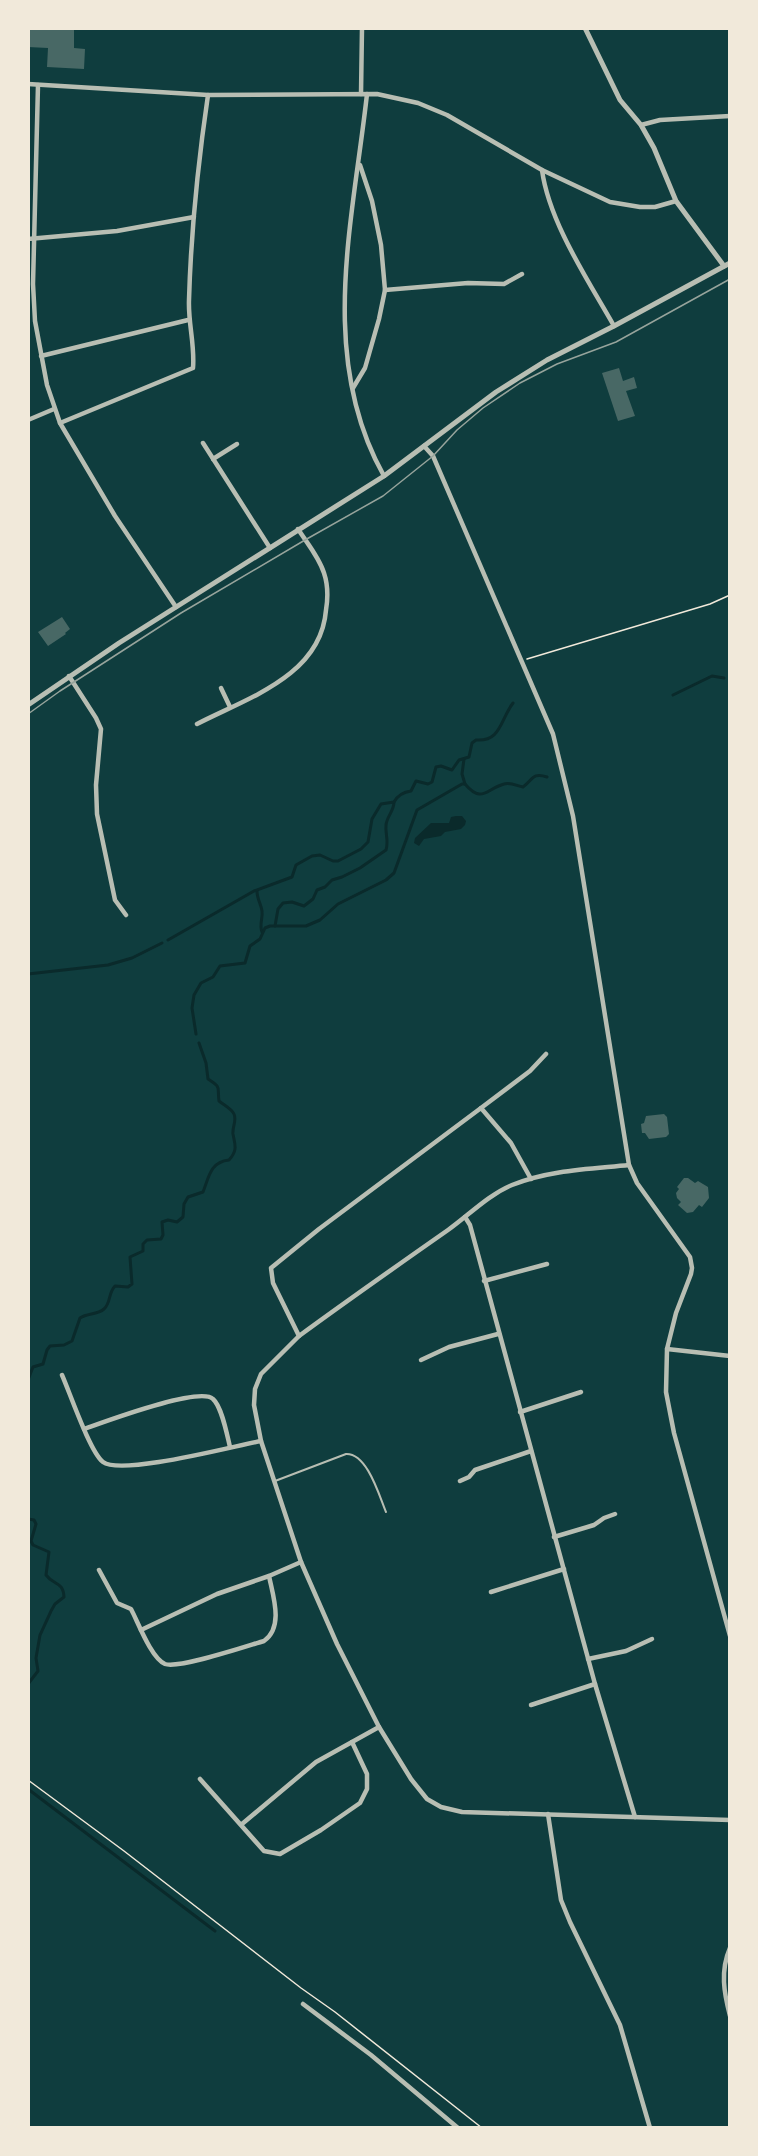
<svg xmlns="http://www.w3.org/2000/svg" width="758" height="2156" viewBox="0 0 758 2156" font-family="Lato,sans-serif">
<rect width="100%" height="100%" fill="#0f3d3e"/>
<path fill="#0a2a2b" d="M 456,816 L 462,816 L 466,821 L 465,825 L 461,829 L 445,832 L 441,836 L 424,839 L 419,846 L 414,843 L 415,838 L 431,823 L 449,823 L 451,817 Z"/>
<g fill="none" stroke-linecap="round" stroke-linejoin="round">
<g stroke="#0a2a2b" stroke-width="3">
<path d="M 673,695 L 712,676 L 724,678"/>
<path d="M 464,759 L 462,774 L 465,784"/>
<path d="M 257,891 C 257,899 261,904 262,911 C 263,919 259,924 262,932"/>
<path d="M 275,926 L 278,909 L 283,903 L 292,902 L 304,906 L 313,899 L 317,890 L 325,887 L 332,880 L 342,877 L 360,868 L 386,850 C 389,840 385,834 386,825 C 387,816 394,811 394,802"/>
<path d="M 168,940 L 254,891 L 292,877 L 296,865 L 312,856 L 320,855 L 333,861 L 338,861 L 361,849 L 368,842 L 372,819 L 381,804 L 394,802 C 398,795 403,792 411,791 L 416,781 L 428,784 L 432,782 L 436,767 L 441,766 L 452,770 L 459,760 L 469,757 L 472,743 L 476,740 C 501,742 500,720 513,703"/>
<path d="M 28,974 L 108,965 L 132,958 L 162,943"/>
<path d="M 196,1034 L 192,1008 L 194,995 L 201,983 L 213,977 L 220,966 L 245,963 L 250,946 L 260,939 L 265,928 L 270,926 L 306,926 L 320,920 L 338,904 L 386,880 L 394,873 L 417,810 L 462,784 L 465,784 C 482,804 486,789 504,784 C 510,782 517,786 523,787 C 533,780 532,772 547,777"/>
<path d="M 28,1380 L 33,1367 L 43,1364 L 47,1350 L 50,1346 L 64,1345 L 72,1341 L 80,1318 C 88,1313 97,1315 104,1309 C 111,1303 108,1293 115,1286 L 128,1287 L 132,1284 L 130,1257 L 143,1251 L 143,1244 L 147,1240 L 161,1239 L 163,1235 L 162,1222 L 168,1220 L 177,1222 L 183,1217 L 184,1204 L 188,1197 L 203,1192 C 209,1177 210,1162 229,1160 C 238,1150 235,1145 233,1134 C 232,1127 237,1121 234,1114 C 232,1109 224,1105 219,1101 C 217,1086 222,1088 208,1079 L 206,1063 L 199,1043"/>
<path d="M 28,1519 L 34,1520 L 36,1524 L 31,1541 L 33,1545 L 49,1552 L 46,1575 C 54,1586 63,1581 64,1597 L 55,1604 L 51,1611 L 40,1635 L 36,1658 L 38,1671 L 28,1684"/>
<path d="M 28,1789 L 215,1931"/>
</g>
</g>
<g fill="#486865">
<path d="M 28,28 L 74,28 L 74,48 L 85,49 L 84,69 L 47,67 L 48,48 L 28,47 Z"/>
<path d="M 619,368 L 623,381 L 634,377 L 637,388 L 626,391 L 635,416 L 618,421 L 602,373 Z"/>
<path d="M 62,617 L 70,629 L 65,633 L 66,634 L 48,646 L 38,632 Z"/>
<path d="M 664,1114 L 667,1117 L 669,1134 L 666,1137 L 649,1139 L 645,1133 L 642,1133 L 641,1124 L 644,1123 L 646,1116 Z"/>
<path d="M 684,1178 L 688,1178 L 695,1183 L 698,1181 L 708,1187 L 709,1198 L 702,1207 L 699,1205 L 693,1212 L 687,1213 L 678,1205 L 681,1202 L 677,1198 L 676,1193 L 679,1189 L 677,1187 Z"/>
</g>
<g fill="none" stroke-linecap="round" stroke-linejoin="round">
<g stroke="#f1e9da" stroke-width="1.5">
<path d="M 527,659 L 710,604 L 730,595"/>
<path d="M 28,1780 L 124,1851 L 301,1988 L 335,2012 L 482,2128"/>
</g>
<path stroke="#b8beb3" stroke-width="2" d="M 275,1481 L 346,1454 C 367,1453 379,1495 386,1512"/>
<g stroke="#b8beb3" stroke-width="4.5">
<path d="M 28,84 L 208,95 L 377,94 L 418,103 L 447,115 L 542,170 L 610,202 L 640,207 L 655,207 L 676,201"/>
<path d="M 38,85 L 33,284 L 35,321 L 47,385 L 60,423 L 115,516 L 176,607"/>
<path d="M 361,94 L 362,28"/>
<path d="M 367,94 C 353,221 317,357 384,476"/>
<path d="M 641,125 L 660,120 L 730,116"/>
<path d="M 542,170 C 549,222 588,280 614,326"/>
<path d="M 28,239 L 117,231 L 194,217"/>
<path d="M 385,290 L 468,283 L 504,284 L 522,274"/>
<path d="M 41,356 L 188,320"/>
<path d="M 353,388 L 365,368 L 379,319 L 385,290 L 381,245 L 372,201 L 360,165"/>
<path d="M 28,420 L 54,409"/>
<path d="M 60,423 L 193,368 C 195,345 188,323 189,300 C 191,231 198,163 208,95"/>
<path d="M 203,443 L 270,548"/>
<path d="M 424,446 L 433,456 L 553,734 L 573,816 L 629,1165 L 637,1183 L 690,1257 L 692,1268 L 691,1274 L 676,1313 L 667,1349 L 666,1392 L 674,1433 L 730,1636"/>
<path d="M 213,459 L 237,444"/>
<path d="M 69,676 L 96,718 L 101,729 L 96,785 L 97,814 L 115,900 L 126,915"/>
<path d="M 221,688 L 230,707"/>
<path d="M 197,724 C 247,698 321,676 326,610 C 328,598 328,585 324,573 C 319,557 307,543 298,529"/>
<path d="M 481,1108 L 530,1071 L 546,1054"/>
<path d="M 629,1165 C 590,1169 549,1170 512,1185 C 488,1195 469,1215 448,1230 C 398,1265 348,1300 299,1336 L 261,1374 L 255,1389 L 254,1405 L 261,1441 L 301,1562 L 337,1644 L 379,1727 L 411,1779 L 427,1799 L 441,1807 L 462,1812 L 730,1820"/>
<path d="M 465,1217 L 470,1225 L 595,1684 L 635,1817"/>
<path d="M 484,1281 L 547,1264"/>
<path d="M 299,1336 L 273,1283 L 271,1268 L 319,1229 L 481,1108 L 511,1143 L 531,1179"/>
<path d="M 667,1349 L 730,1356"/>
<path d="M 421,1360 L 449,1347 L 498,1334"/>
<path d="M 62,1375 C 70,1393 90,1452 103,1462 C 121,1476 234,1446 261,1441"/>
<path d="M 520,1412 L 581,1392"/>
<path d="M 84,1429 C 104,1422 200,1386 213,1399 C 222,1407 227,1435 230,1447"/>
<path d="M 460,1481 L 469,1477 L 475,1470 L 531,1451"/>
<path d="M 554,1537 L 594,1525 L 604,1518 L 615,1514"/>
<path d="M 99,1570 L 117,1603 L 131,1609 C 138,1622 151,1658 165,1664 C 179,1669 247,1646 264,1641 C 284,1627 273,1596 269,1576"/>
<path d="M 491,1592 L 564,1569"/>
<path d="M 141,1630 L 217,1594 L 269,1576 L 301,1562"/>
<path d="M 588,1659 L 626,1651 L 652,1639"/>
<path d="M 531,1705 L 595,1684"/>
<path d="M 200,1779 L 264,1851 L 280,1854 L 321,1830 L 360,1803 L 367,1789 L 367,1774 L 352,1742"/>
<path d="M 548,1814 L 561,1900 L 570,1922 L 620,2025 L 650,2128"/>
<path d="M 242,1824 L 316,1762 L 379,1727"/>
<path d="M 730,1948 C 720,1971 724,1993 730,2016"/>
<path d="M 303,2004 L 371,2055 L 458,2128"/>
</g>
<g stroke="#b8beb3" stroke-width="5">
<path d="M 585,28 L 620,100 L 641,125 L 654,148 L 676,201 L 724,266"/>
<path d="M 28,705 L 119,643 L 384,476 L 496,392 L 547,360 L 614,326 L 730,263"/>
</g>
<path stroke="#97a49c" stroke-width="1.5" d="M 28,714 L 60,691 L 181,613 L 305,540 L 383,496 L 433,456 L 457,430 L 483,408 L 520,383 L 557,364 L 616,342 L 730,279"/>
</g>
<rect width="758" height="2156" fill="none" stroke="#f1e9da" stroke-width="60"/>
</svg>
